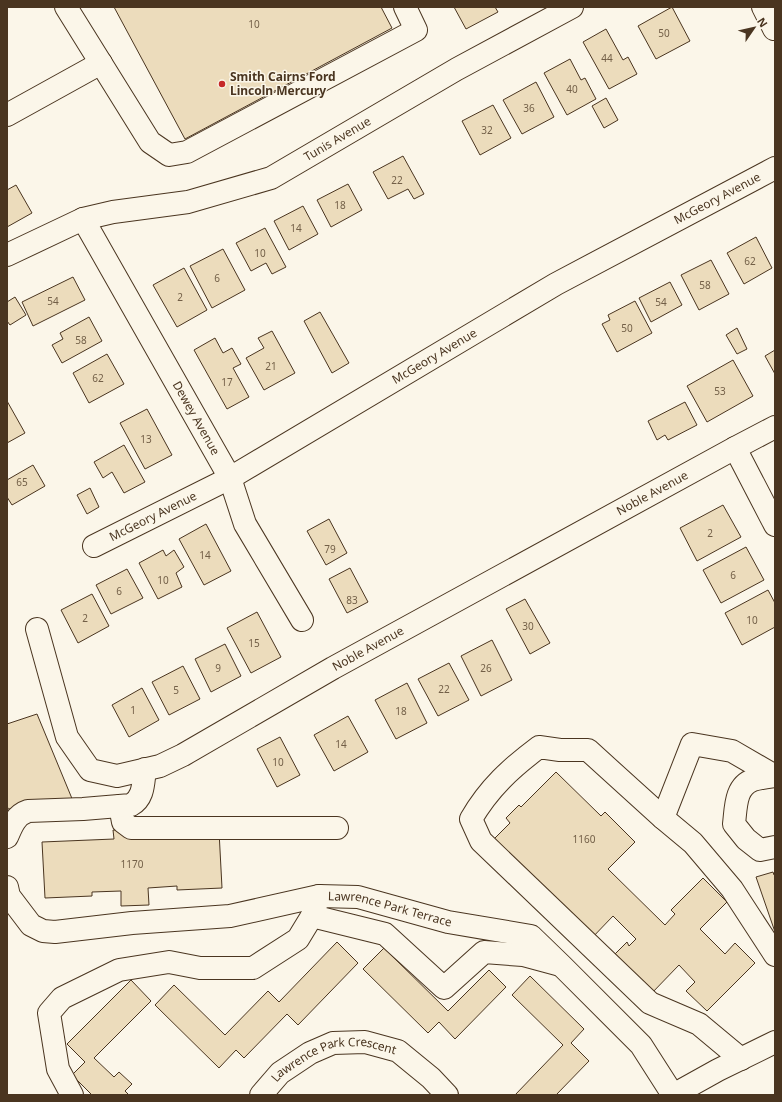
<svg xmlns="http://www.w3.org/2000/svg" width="782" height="1102" viewBox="0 0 782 1102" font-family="'Noto Sans',sans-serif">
<rect width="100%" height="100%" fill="#fbf6e9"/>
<g fill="#ecdcbc" stroke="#4a3520">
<path d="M 114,7 L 381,7 L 392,28 L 185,139 Z"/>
<path d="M 454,7 L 495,7 L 498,12 L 466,29 Z"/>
<path d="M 672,7 L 690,41 L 656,59 L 638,26 Z"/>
<path d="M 606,29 L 623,60 L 628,57 L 637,74 L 609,89 L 583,42 Z"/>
<path d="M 570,59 L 581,80 L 585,78 L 596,99 L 567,115 L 544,73 Z"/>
<path d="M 536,82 L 554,117 L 522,134 L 503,100 Z"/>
<path d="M 606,98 L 618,120 L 604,128 L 592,106 Z"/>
<path d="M 493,105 L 511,138 L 480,155 L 462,121 Z"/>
<path d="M 403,156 L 424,194 L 414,199 L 408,189 L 388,199 L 373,172 Z"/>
<path d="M 348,184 L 362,210 L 331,227 L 317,200 Z"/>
<path d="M 16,185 L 32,213 L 7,227 L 7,190 Z"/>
<path d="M 303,206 L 318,234 L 289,250 L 274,221 Z"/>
<path d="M 265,228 L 286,267 L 272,274 L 266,263 L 251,271 L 236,243 Z"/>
<path d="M 756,237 L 772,268 L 744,284 L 727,253 Z"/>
<path d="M 223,249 L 245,290 L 212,308 L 190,266 Z"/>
<path d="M 711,260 L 729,294 L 699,310 L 681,275 Z"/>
<path d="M 184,268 L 207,310 L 177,327 L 153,285 Z"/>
<path d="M 73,277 L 85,300 L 33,326 L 22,302 Z"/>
<path d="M 670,282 L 682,305 L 651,322 L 639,298 Z"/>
<path d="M 15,297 L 26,315 L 10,325 L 7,321 L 7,302 Z"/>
<path d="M 635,301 L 652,333 L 617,352 L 602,324 L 610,320 L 608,315 Z"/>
<path d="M 320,312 L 349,363 L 332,373 L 304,321 Z"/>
<path d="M 89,317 L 102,341 L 62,363 L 52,345 L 63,339 L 60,333 Z"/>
<path d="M 737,328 L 747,349 L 737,354 L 726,335 Z"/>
<path d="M 272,331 L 295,373 L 264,390 L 246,358 L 264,348 L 258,338 Z"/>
<path d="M 215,338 L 223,353 L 232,348 L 241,364 L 233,368 L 249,397 L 227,409 L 194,350 Z"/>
<path d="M 775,350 L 775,374 L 765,356 Z"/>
<path d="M 107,354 L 124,384 L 89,403 L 73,373 Z"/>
<path d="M 733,360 L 753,396 L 707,422 L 687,386 Z"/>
<path d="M 7,401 L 25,433 L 7,443 Z"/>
<path d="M 685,402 L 697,425 L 668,440 L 665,435 L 657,440 L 648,421 Z"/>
<path d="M 147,409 L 172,455 L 145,469 L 120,423 Z"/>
<path d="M 124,445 L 145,482 L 124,493 L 112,472 L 103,478 L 94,462 Z"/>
<path d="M 33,465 L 45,486 L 12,505 L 7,497 L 7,480 Z"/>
<path d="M 90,488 L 99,507 L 87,514 L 77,495 Z"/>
<path d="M 723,505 L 741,537 L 697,561 L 680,528 Z"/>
<path d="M 329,519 L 347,553 L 326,565 L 307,531 Z"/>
<path d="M 206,524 L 231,571 L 204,585 L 179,539 Z"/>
<path d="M 746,547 L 764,580 L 721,603 L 703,570 Z"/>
<path d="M 163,550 L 166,556 L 174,550 L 184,567 L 176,573 L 182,587 L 158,599 L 139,563 Z"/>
<path d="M 350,568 L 368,602 L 347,613 L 329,579 Z"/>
<path d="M 127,569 L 143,598 L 111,614 L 96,585 Z"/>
<path d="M 768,590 L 775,603 L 775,627 L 742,645 L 725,613 Z"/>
<path d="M 92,594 L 109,626 L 78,643 L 61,610 Z"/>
<path d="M 525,599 L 550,643 L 530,654 L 506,609 Z"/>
<path d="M 257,612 L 281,657 L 251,673 L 227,628 Z"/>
<path d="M 492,640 L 512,680 L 481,696 L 461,656 Z"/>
<path d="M 225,644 L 241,676 L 211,692 L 195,659 Z"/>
<path d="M 449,663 L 469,700 L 438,716 L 418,679 Z"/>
<path d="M 183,666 L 200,699 L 169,715 L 152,682 Z"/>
<path d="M 407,683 L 427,723 L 396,739 L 375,700 Z"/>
<path d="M 142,688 L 159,720 L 129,737 L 112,705 Z"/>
<path d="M 37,714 L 73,801 L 65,807 L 8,809 L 7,805 L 7,724 Z"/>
<path d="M 348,716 L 368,752 L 334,771 L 314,735 Z"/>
<path d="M 280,737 L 300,775 L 277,787 L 257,749 Z"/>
<path d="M 556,772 L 601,816 L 605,812 L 635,842 L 608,869 L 665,925 L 675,914 L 671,910 L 703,878 L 727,902 L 700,929 L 725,954 L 735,943 L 755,963 L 707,1011 L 686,991 L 695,982 L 679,965 L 650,995 L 611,958 L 627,942 L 629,946 L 636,939 L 613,916 L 589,941 L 490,843 L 510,823 L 506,818 L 519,805 L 521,807 Z"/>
<path d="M 113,830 L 219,831 L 222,888 L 177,890 L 177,886 L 148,888 L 149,905 L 121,906 L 121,891 L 92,892 L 92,896 L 45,898 L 42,842 L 114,839 Z"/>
<path d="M 773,872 L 774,875 L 775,875 L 775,932 L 756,877 Z"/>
<path d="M 337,942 L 358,963 L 298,1025 L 287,1014 L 244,1058 L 236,1050 L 219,1068 L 155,1005 L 174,985 L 225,1035 L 268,991 L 279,1002 Z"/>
<path d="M 384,948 L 448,1011 L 489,970 L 506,987 L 455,1039 L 439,1022 L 428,1033 L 363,969 Z"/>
<path d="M 530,976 L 584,1029 L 571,1043 L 589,1061 L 556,1095 L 515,1095 L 563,1045 L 512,995 Z"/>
<path d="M 131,980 L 151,1001 L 94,1058 L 114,1077 L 119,1072 L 132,1084 L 125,1091 L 129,1095 L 92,1095 L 72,1075 L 85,1062 L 67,1044 Z"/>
</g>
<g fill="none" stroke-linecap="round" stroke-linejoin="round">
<defs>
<g id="minor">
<path d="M 66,7 L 150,142 L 169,155 L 187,152 L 416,30 L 405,7"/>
<path d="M 763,7 L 774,29"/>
<path d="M 7,115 L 101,63"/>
<path id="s1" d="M 83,219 L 230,478 L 245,524 L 302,620"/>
<path id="s2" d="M 7,255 L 83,219 L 113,212 L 188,202 L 271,178 L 457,69 L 572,7"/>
<path d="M 735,448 L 775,525"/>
<path id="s3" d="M 94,546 L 230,478 L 556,284 L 775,168"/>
<path id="s4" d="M 37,629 L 67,737 L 90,770 L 117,776 L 160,766 L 183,755 L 333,668 L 735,448 L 775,427"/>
<path d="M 775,776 C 768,777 760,778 753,780 C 735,786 736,808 734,824 L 746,839 L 760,850 L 775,847"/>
<path d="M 120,806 L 123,822 L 131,828 L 337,828"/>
<path d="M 663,818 L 692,744 L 732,751 L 775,776"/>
<path d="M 7,837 C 12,825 16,815 28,811 L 83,809 L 131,805 C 144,798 143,783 145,769"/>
<path d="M 7,887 L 9,896 L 31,925 L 43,931 L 55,932 L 132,923 L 230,916 L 319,896"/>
<path d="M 312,916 L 385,934 L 444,988 L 484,952 L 523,955 L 560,965"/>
<path d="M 741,1059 L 699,1024 L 650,1003 L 481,841 L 471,819 C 489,788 511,768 539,747 L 560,750 L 588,750 L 663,818 L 693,843 L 732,889 L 775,955"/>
<path id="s5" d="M 72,1095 L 58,1069 L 49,1013 L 62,998 L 119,970 L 169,962 L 200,968 L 253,968 L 298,939 L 312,916 L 319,896 L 358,897 L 448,922 L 531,936 L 562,966 L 641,1045 L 673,1095"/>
<path id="s6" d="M 261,1095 L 280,1073 L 310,1053 L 333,1043 L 365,1042 L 398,1051 L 431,1078 L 447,1095"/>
<path d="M 673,1095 L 718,1070 L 775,1042"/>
</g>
</defs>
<use href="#minor" stroke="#4a3520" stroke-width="24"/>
<use href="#minor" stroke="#fbf6e9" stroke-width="22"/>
</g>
<circle fill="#c62828" stroke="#fbf6e9" stroke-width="1.5" cx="222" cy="84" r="4"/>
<g text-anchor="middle" stroke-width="3" stroke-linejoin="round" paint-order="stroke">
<g font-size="10" fill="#725f47">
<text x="254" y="28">10</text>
<text x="664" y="37">50</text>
<text x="607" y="62">44</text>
<text x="572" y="93">40</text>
<text x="529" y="112">36</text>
<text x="487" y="134">32</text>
<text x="397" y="184">22</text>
<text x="340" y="209">18</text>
<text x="296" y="232">14</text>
<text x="260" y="257">10</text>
<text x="750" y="265">62</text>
<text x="217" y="282">6</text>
<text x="705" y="289">58</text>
<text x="180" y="301">2</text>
<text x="53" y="305">54</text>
<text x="661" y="306">54</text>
<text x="627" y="332">50</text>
<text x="81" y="344">58</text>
<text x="271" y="370">21</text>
<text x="98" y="382">62</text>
<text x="227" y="386">17</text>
<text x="720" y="395">53</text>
<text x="146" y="443">13</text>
<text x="22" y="486">65</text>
<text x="710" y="537">2</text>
<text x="330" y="553">79</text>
<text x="205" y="559">14</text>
<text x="733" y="579">6</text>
<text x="163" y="584">10</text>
<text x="119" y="595">6</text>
<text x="352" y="604">83</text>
<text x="85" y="622">2</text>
<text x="752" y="624">10</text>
<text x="528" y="630">30</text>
<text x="254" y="647">15</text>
<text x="218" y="672">9</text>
<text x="486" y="672">26</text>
<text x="444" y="693">22</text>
<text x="176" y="694">5</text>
<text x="133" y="714">1</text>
<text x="401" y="715">18</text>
<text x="341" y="748">14</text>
<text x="278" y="766">10</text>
<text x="584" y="843">1160</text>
<text x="132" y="868">1170</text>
</g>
<g font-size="12" font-weight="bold" fill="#4a3520" stroke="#fbf6e9" text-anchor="start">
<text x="230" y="81">Smith Cairns Ford<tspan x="230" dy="14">Lincoln Mercury</tspan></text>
</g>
<g font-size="12" fill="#4a3520" stroke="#fbf6e9">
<text dy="4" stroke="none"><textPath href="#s2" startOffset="354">Tunis Avenue</textPath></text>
<text dy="4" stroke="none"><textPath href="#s3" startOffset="714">McGeory Avenue</textPath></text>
<text dy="4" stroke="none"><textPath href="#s3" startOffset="390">McGeory Avenue</textPath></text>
<text dy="4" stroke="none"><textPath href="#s1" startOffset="229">Dewey Avenue</textPath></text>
<text dy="4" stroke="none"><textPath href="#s4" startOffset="787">Noble Avenue</textPath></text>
<text dy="4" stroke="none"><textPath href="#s3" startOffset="66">McGeory Avenue</textPath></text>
<text dy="4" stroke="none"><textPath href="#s4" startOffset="463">Noble Avenue</textPath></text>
<text dy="4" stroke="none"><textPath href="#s5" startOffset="479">Lawrence Park Terrace</textPath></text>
<text dy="4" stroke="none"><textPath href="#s6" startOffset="87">Lawrence Park Crescent</textPath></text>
</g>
</g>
<rect width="782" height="1102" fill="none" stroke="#4a3520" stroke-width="16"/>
<g transform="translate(754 28) rotate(56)" stroke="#fbf6e9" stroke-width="3" paint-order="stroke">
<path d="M0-3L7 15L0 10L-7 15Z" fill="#4a3520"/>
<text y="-6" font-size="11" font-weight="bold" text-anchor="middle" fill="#4a3520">N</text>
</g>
</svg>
